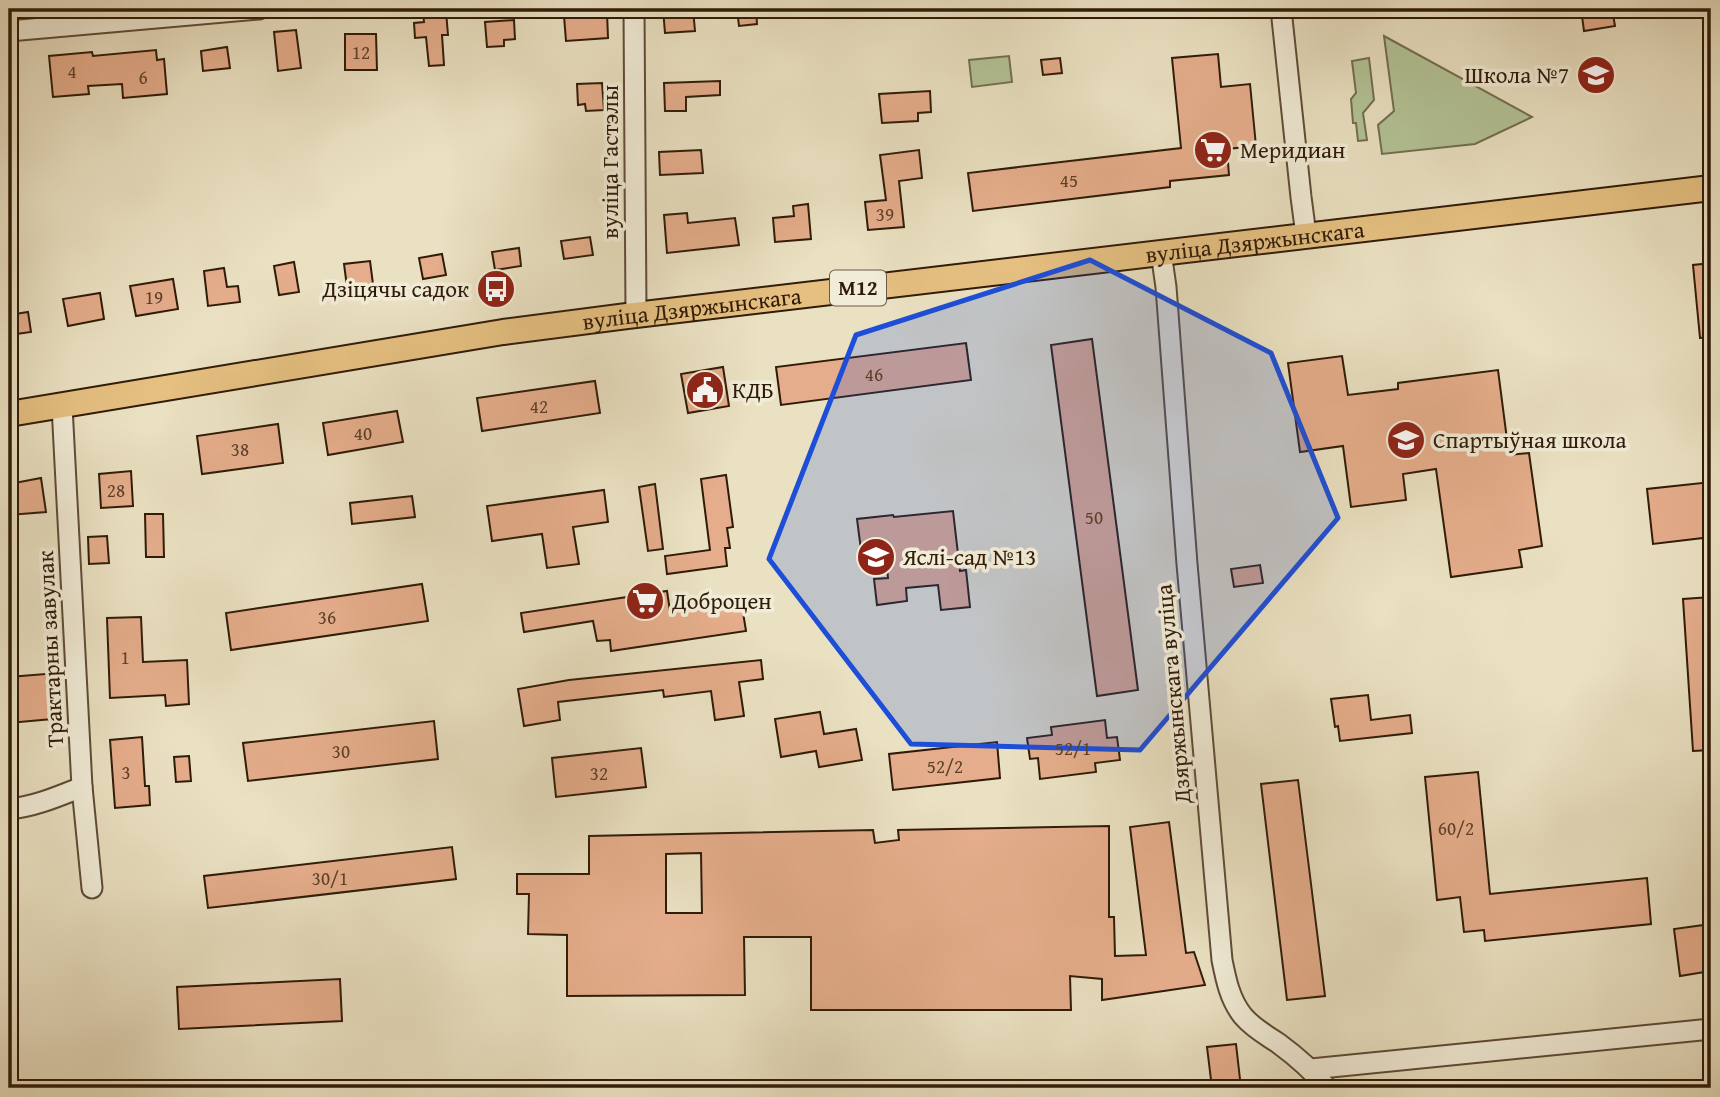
<svg xmlns="http://www.w3.org/2000/svg" width="1720" height="1097" viewBox="0 0 1720 1097" font-family="'Gentium Book Plus',serif">
<rect width="100%" height="100%" fill="#eae1c2"/>
<filter id="stains"><feTurbulence type="fractalNoise" baseFrequency=".00286" numOctaves="4"/><feColorMatrix values="0 0 0 0 .2 0 0 0 0 .09 0 0 0 0 .02 0 0 0 .5 -.17"/></filter>
<radialGradient id="worn" r=".72"><stop offset=".6" stop-color="#630" stop-opacity="0"/><stop offset="1" stop-color="#630" stop-opacity=".3"/></radialGradient>
<g fill="#b3c396" stroke="#726f50" stroke-width="2">
<path d="M 1384,36 L 1532,117 L 1475,144 L 1382,154 L 1378,125 L 1394,111 Z"/>
<path d="M 1009,56 L 1012,82 L 972,87 L 969,60 Z"/>
<path d="M 1369,58 L 1374,100 L 1363,113 L 1367,140 L 1358,141 L 1356,123 L 1353,123 L 1351,99 L 1356,93 L 1352,61 Z"/>
</g>
<g fill="#e5ad8b" stroke="#301b09" stroke-width="2" fill-rule="evenodd">
<path d="M 569,9 L 583,9 L 583,14 L 607,12 L 608,38 L 566,41 L 564,16 L 569,16 Z"/>
<path d="M 663,9 L 693,9 L 695,31 L 665,33 Z"/>
<path d="M 737,9 L 756,9 L 757,24 L 739,26 Z"/>
<path d="M 1581,9 L 1612,9 L 1615,26 L 1584,31 Z"/>
<path d="M 446,11 L 448,35 L 442,35 L 444,65 L 429,66 L 426,37 L 415,38 L 414,23 L 424,22 L 423,13 Z"/>
<path d="M 514,20 L 515,39 L 504,40 L 504,46 L 487,47 L 485,22 Z"/>
<path d="M 296,30 L 301,68 L 278,71 L 274,32 Z"/>
<path d="M 345,34 L 376,34 L 377,70 L 345,70 Z"/>
<path d="M 227,47 L 230,68 L 203,71 L 201,51 Z"/>
<path d="M 156,50 L 157,60 L 164,59 L 167,94 L 123,98 L 122,84 L 88,86 L 89,94 L 53,97 L 49,56 L 92,52 L 93,56 Z"/>
<path d="M 1218,54 L 1221,87 L 1250,84 L 1256,146 L 1227,149 L 1229,175 L 1170,181 L 1170,187 L 973,211 L 968,173 L 1181,148 L 1172,58 Z"/>
<path d="M 1060,58 L 1062,73 L 1043,75 L 1041,60 Z"/>
<path d="M 720,81 L 720,95 L 686,97 L 686,111 L 665,111 L 664,83 Z"/>
<path d="M 602,83 L 604,110 L 586,111 L 585,104 L 578,105 L 577,84 Z"/>
<path d="M 930,91 L 931,112 L 918,113 L 918,121 L 882,123 L 879,94 Z"/>
<path d="M 701,150 L 703,173 L 660,175 L 659,152 Z"/>
<path d="M 919,150 L 922,178 L 899,181 L 904,227 L 868,230 L 865,202 L 886,200 L 880,155 Z"/>
<path d="M 808,204 L 811,239 L 775,242 L 773,218 L 794,216 L 793,206 Z"/>
<path d="M 687,213 L 688,223 L 735,218 L 739,245 L 667,253 L 664,215 Z"/>
<path d="M 590,237 L 593,255 L 564,259 L 561,241 Z"/>
<path d="M 519,248 L 521,266 L 495,270 L 492,252 Z"/>
<path d="M 442,254 L 446,275 L 423,279 L 419,258 Z"/>
<path d="M 370,261 L 373,284 L 347,287 L 344,264 Z"/>
<path d="M 294,262 L 299,292 L 279,295 L 274,266 Z"/>
<path d="M 1711,263 L 1711,337 L 1700,338 L 1693,265 Z"/>
<path d="M 224,268 L 227,287 L 238,286 L 240,302 L 208,306 L 204,271 Z"/>
<path d="M 173,279 L 178,309 L 136,316 L 130,286 Z"/>
<path d="M 100,293 L 104,319 L 68,326 L 63,299 Z"/>
<path d="M 28,312 L 31,332 L 9,335 L 9,315 Z"/>
<path d="M 1092,339 L 1138,690 L 1097,696 L 1051,345 Z"/>
<path d="M 966,343 L 971,380 L 781,405 L 776,367 Z"/>
<path d="M 1342,356 L 1348,395 L 1398,389 L 1398,383 L 1498,370 L 1509,455 L 1529,453 L 1542,546 L 1519,550 L 1522,567 L 1451,577 L 1436,469 L 1403,474 L 1406,500 L 1351,507 L 1343,446 L 1300,452 L 1288,363 Z"/>
<path d="M 723,367 L 729,406 L 688,413 L 681,374 Z"/>
<path d="M 595,381 L 600,413 L 482,431 L 477,398 Z"/>
<path d="M 397,411 L 403,442 L 328,455 L 323,423 Z"/>
<path d="M 278,424 L 283,463 L 202,474 L 197,436 Z"/>
<path d="M 131,471 L 133,506 L 101,508 L 99,474 Z"/>
<path d="M 726,475 L 733,527 L 727,528 L 730,548 L 725,548 L 727,566 L 667,574 L 665,556 L 710,550 L 701,479 Z"/>
<path d="M 41,478 L 46,512 L 9,515 L 9,484 Z"/>
<path d="M 1711,482 L 1711,537 L 1653,544 L 1647,489 Z"/>
<path d="M 655,484 L 663,549 L 648,551 L 639,487 Z"/>
<path d="M 604,490 L 608,522 L 573,527 L 579,564 L 547,568 L 542,534 L 492,541 L 487,506 Z"/>
<path d="M 412,496 L 415,517 L 352,524 L 350,503 Z"/>
<path d="M 953,511 L 960,571 L 966,570 L 970,607 L 941,610 L 938,585 L 906,588 L 907,601 L 877,605 L 874,579 L 888,578 L 885,548 L 861,550 L 857,519 L 893,515 L 894,517 Z"/>
<path d="M 145,514 L 163,514 L 164,557 L 146,557 Z"/>
<path d="M 107,536 L 109,563 L 89,564 L 88,537 Z"/>
<path d="M 1260,565 L 1263,583 L 1234,587 L 1231,569 Z"/>
<path d="M 422,584 L 428,621 L 231,650 L 226,613 Z"/>
<path d="M 667,591 L 670,611 L 741,600 L 746,631 L 611,651 L 610,640 L 597,641 L 593,621 L 524,632 L 521,613 Z"/>
<path d="M 1711,597 L 1711,750 L 1693,751 L 1683,599 Z"/>
<path d="M 141,617 L 143,662 L 187,660 L 189,704 L 166,706 L 165,695 L 110,698 L 107,618 Z"/>
<path d="M 761,660 L 763,679 L 739,682 L 744,716 L 715,720 L 711,691 L 664,697 L 663,690 L 558,702 L 560,720 L 524,726 L 518,689 L 569,680 Z"/>
<path d="M 58,673 L 63,718 L 9,723 L 9,677 Z"/>
<path d="M 1368,695 L 1371,720 L 1410,715 L 1412,733 L 1340,741 L 1338,726 L 1335,727 L 1331,699 Z"/>
<path d="M 820,712 L 824,734 L 856,729 L 862,760 L 819,767 L 816,751 L 781,757 L 775,719 Z"/>
<path d="M 1105,720 L 1107,738 L 1117,737 L 1120,760 L 1095,763 L 1096,772 L 1040,779 L 1038,758 L 1030,759 L 1027,738 L 1052,735 L 1051,727 Z"/>
<path d="M 434,721 L 438,759 L 248,781 L 243,743 Z"/>
<path d="M 142,737 L 145,786 L 149,786 L 150,805 L 115,808 L 110,740 Z"/>
<path d="M 997,742 L 1000,778 L 893,790 L 889,754 Z"/>
<path d="M 641,748 L 646,787 L 556,797 L 552,758 Z"/>
<path d="M 189,756 L 191,781 L 176,782 L 174,757 Z"/>
<path d="M 1478,772 L 1490,894 L 1647,878 L 1651,924 L 1485,941 L 1484,930 L 1464,932 L 1460,897 L 1437,900 L 1425,777 Z"/>
<path d="M 1298,780 L 1325,996 L 1287,1000 L 1261,784 Z"/>
<path d="M 1169,822 L 1186,953 L 1194,952 L 1205,985 L 1102,1000 L 1102,979 L 1070,976 L 1071,1010 L 811,1010 L 811,937 L 744,937 L 745,995 L 567,996 L 567,935 L 528,934 L 529,894 L 517,894 L 517,874 L 589,874 L 589,836 L 873,830 L 875,843 L 899,840 L 898,830 L 1109,826 L 1109,917 L 1114,917 L 1115,956 L 1146,955 L 1130,827 ZM 701,853 L 702,913 L 666,913 L 666,854 Z"/>
<path d="M 452,847 L 456,879 L 208,908 L 204,876 Z"/>
<path d="M 1711,924 L 1711,971 L 1680,976 L 1674,929 Z"/>
<path d="M 340,979 L 342,1021 L 179,1029 L 177,987 Z"/>
<path d="M 1236,1044 L 1241,1088 L 1212,1088 L 1207,1047 Z"/>
</g>
<g fill="none" stroke-linecap="round" stroke-linejoin="round">
<defs>
<g id="minor">
<path d="M 634,9 L 636,314"/>
<path d="M 1281,9 L 1301,197 L 1306,235"/>
<path d="M 9,31 L 259,9"/>
<path d="M 1161,252 L 1166,287 L 1187,564 L 1222,960 C 1226,980 1230,1000 1243,1016 C 1253,1028 1266,1035 1278,1043 C 1297,1057 1313,1071 1327,1088"/>
<path d="M 62,406 L 82,787 L 92,888"/>
<path d="M 9,809 C 34,807 59,796 82,787"/>
<path d="M 1311,1069 L 1711,1029"/>
</g>
<g id="major">
<path id="s1" d="M 9,414 L 503,332 L 627,316 L 1711,188"/>
</g>
</defs>
<use href="#minor" stroke="#5e4c37" stroke-width="23"/>
<use href="#major" stroke="#301b09" stroke-width="28"/>
<use href="#minor" stroke="#f1ecd7" stroke-width="19"/>
<use href="#major" stroke="#e5c081" stroke-width="24"/>
</g>
<path fill="#1d4ed8" fill-opacity="0.2" stroke="#1d4ed8" stroke-width="5" stroke-linejoin="round" d="M 1090,260 L 1271,353 L 1338,518 L 1140,750 L 911,744 L 769,559 L 856,335 Z"/>
<defs>
<symbol id="school-disc" viewBox="-11 -11 22 22"><circle r="9.5" fill="#8f2418" stroke="#f1ecd7"/><path d="M0-5L7-2L0 1L-7-2ZM-4 1L0 2.5L4 1V4Q0 6-4 4Z" fill="#fff"/></symbol>
<symbol id="supermarket-disc" viewBox="-11 -11 22 22"><circle r="9.5" fill="#8f2418" stroke="#f1ecd7"/><path d="M-6-5.5h2.5l.6 2H6L4.5 2H-2.5L-4.4-4H-6ZM-1.5 3.2a1.3 1.3 0 1 0 .1 0ZM3 3.2a1.3 1.3 0 1 0 .1 0Z" fill="#fff"/></symbol>
<symbol id="bus-disc" viewBox="-11 -11 22 22"><circle r="9.5" fill="#8f2418" stroke="#f1ecd7"/><path d="M-5-6H5V4H4V6H2V4H-2V6H-4V4H-5ZM-3.5-4V0h7V-4ZM-3.5 1.2v1.5H-2V1.2ZM2 1.2v1.5H3.5V1.2Z" fill="#fff"/></symbol>
<symbol id="civic-disc" viewBox="-11 -11 22 22"><circle r="9.5" fill="#8f2418" stroke="#f1ecd7"/><path d="M-.6-6.5H3V-4.5H.6V-3L4-1V1h2V6H-6V1h2V-1L-.6-3ZM-1.2 2.5V6h2.4V2.5Z" fill="#fff"/></symbol>
</defs>
<g fill-rule="evenodd">
<use href="#school-disc" x="1574" y="53" width="44" height="44"/>
<use href="#supermarket-disc" x="1191" y="128" width="44" height="44"/>
<use href="#bus-disc" x="474" y="267" width="44" height="44"/>
<use href="#civic-disc" x="683" y="368" width="44" height="44"/>
<use href="#school-disc" x="1384" y="418" width="44" height="44"/>
<use href="#school-disc" x="854" y="535" width="44" height="44"/>
<use href="#supermarket-disc" x="623" y="579" width="44" height="44"/>
</g>
<g text-anchor="middle" stroke-width="7" stroke-linejoin="round" paint-order="stroke">
<g font-size="19" fill="#5d402a">
<text x="361" y="59">12</text>
<text x="72" y="78">4</text>
<text x="143" y="84">6</text>
<text x="1069" y="187">45</text>
<text x="885" y="221">39</text>
<text x="154" y="304">19</text>
<text x="874" y="381">46</text>
<text x="539" y="413">42</text>
<text x="363" y="440">40</text>
<text x="240" y="456">38</text>
<text x="116" y="497">28</text>
<text x="1094" y="524">50</text>
<text x="327" y="624">36</text>
<text x="125" y="664">1</text>
<text x="1073" y="755">52/1</text>
<text x="341" y="758">30</text>
<text x="945" y="773">52/2</text>
<text x="126" y="779">3</text>
<text x="599" y="780">32</text>
<text x="1456" y="835">60/2</text>
<text x="330" y="885">30/1</text>
</g>
<rect fill="#f1ecd7" stroke="#6a5a47" stroke-width="2" x="830" y="270.5" width="56" height="35" rx="5"/>
<g font-size="21" font-weight="bold" fill="#301b09">
<text x="858" y="295">М12</text>
</g>
<g font-size="23" fill="#301b09" stroke="#f1ecd7" text-anchor="start">
<text x="1569" y="83" text-anchor="end">Школа №7</text>
<text x="1240" y="158">Меридиан</text>
<text x="469" y="297" text-anchor="end">Дзіцячы садок</text>
<text x="732" y="398">КДБ</text>
<text x="1433" y="448">Спартыўная школа</text>
<text x="903" y="565">Яслі-сад №13</text>
<text x="672" y="609">Доброцен</text>
</g>
<g font-size="23" fill="#301b09" stroke="#f1ecd7">
<text transform="translate(610 162) rotate(-90)" y="8">вуліца Гастэлы</text>
<text dy="8" stroke="none"><textPath href="#s1" startOffset="1258">вуліца Дзяржынскага</textPath></text>
<text dy="8" stroke="none"><textPath href="#s1" startOffset="691">вуліца Дзяржынскага</textPath></text>
<text transform="translate(50 649) rotate(-93)" y="8">Трактарны завулак</text>
<text transform="translate(1173 694) rotate(-95)" y="8">Дзяржынскага вуліца</text>
</g>
</g>
<rect width="1720" height="1097" fill="none" stroke="#eae1c2" stroke-width="35"/>
<rect x="10" y="10" width="1699" height="1076" fill="none" stroke="#301b09" stroke-width="3.5"/>
<rect x="18" y="18" width="1685" height="1062" fill="none" stroke="#301b09" stroke-width="2"/>
<rect width="100%" height="100%" filter="url(#stains)"/>
<rect width="100%" height="100%" fill="url(#worn)"/>
</svg>
